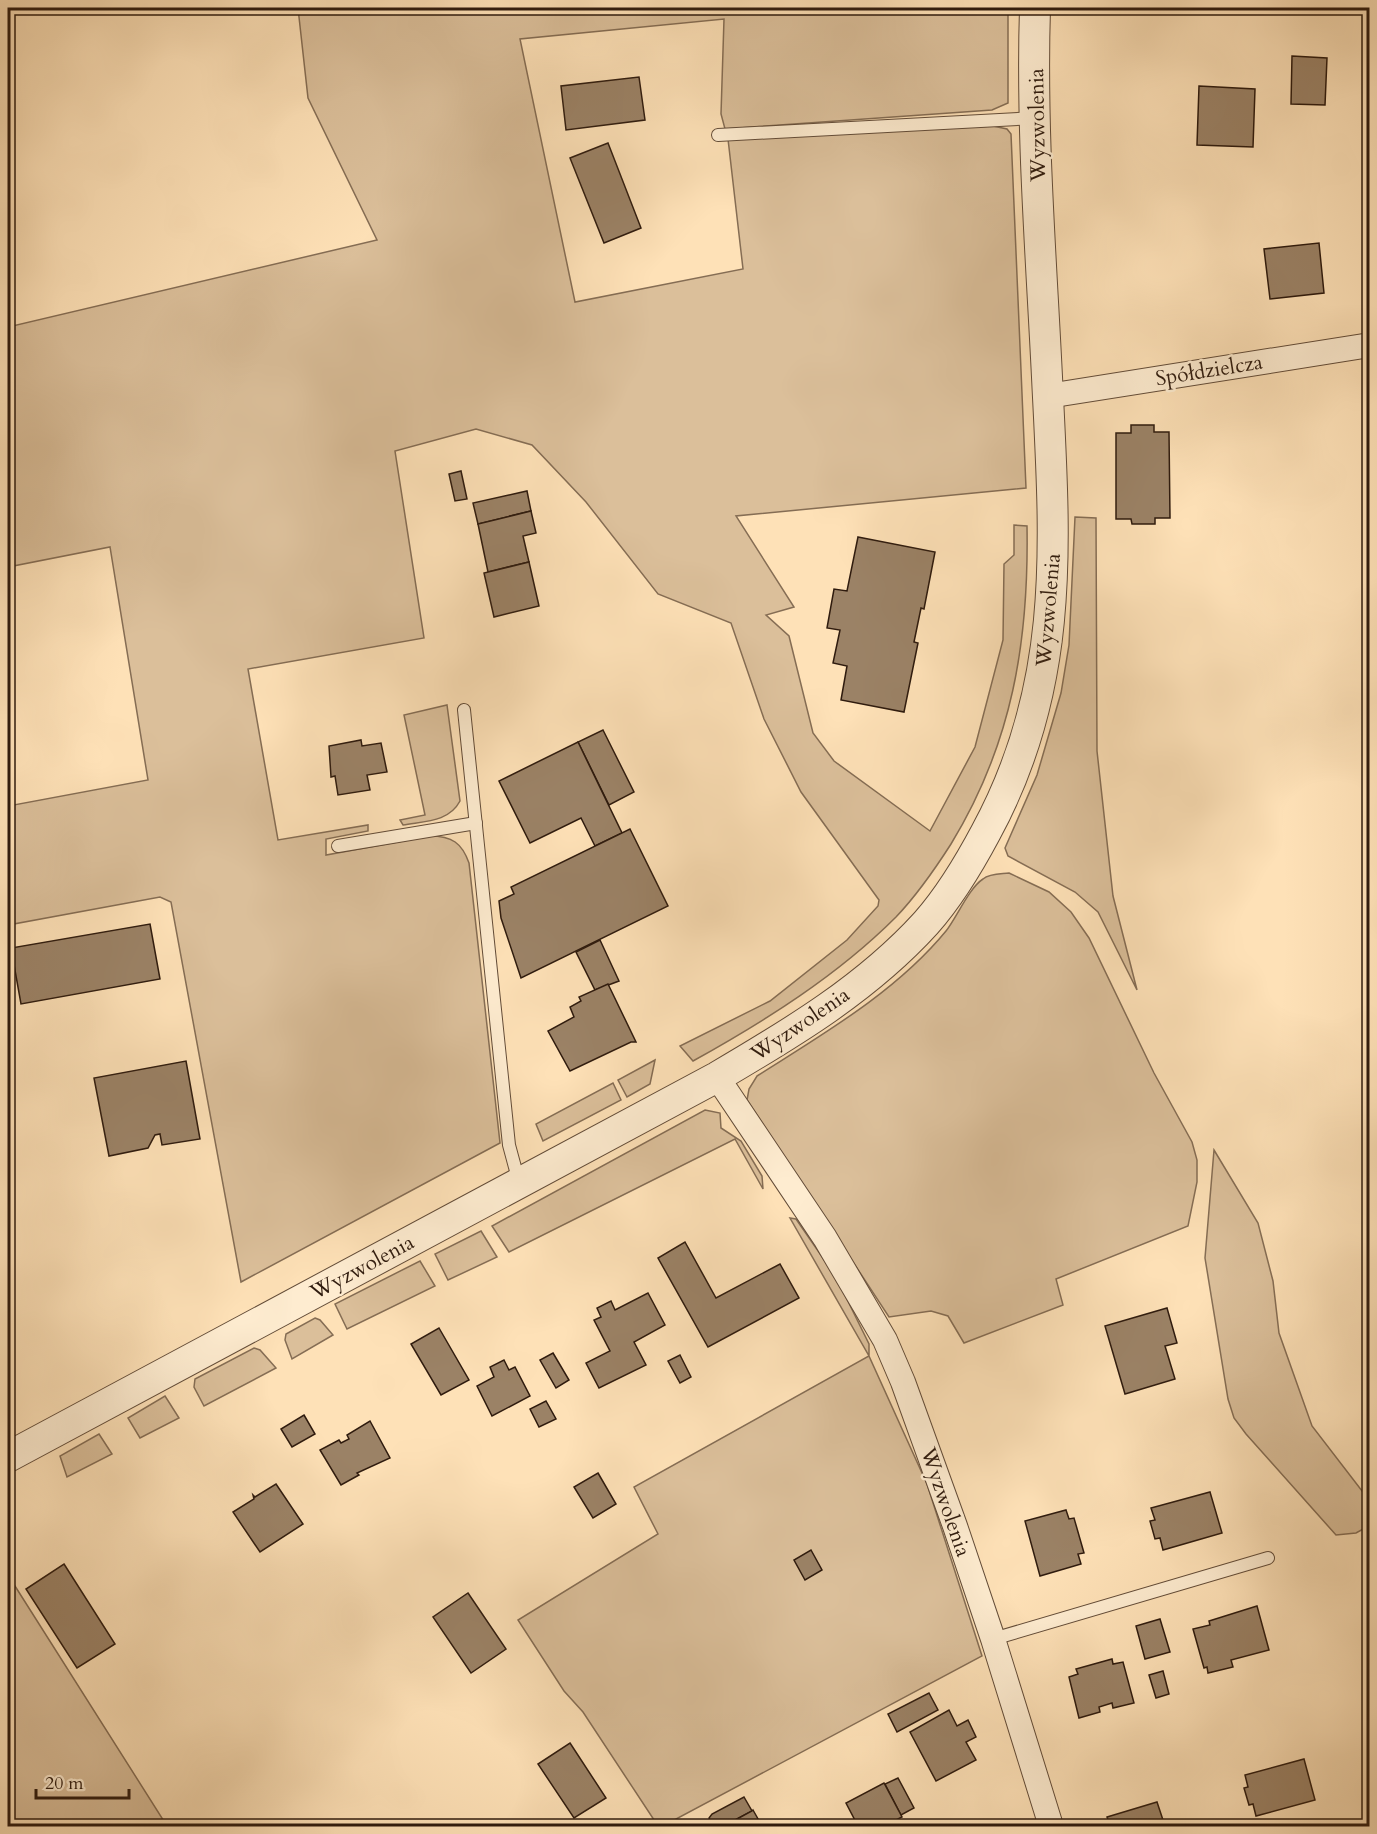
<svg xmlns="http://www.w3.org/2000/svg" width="1377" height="1834" viewBox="0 0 1377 1834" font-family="Cardo,serif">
<rect width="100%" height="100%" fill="#fee1b7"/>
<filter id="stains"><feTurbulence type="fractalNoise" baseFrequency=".00333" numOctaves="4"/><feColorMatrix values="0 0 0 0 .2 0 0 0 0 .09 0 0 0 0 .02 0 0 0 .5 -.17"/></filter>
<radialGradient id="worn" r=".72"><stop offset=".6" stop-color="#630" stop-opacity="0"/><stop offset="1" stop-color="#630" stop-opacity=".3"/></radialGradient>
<g fill="#dbbf9a" stroke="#856d54" stroke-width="1.5">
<path d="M 298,8 L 1008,8 L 1008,103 L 992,110 L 725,129 L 721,114 L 724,19 L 520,39 L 575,302 L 743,269 L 728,139 L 993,126 L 1007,129 L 1011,134 L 1026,488 L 736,516 L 794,607 L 766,615 L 789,636 L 813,733 L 834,761 L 930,831 L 975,747 L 1003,640 L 1004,564 L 1014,555 L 1014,525 L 1027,526 C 1029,642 1012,744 951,844 C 935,869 917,895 896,917 C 837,976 765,1021 693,1061 L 680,1046 L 770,1001 L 847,940 L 878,906 L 879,900 L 801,792 L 764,719 L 731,623 L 658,594 L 586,502 L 532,445 L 476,429 L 395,451 L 424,638 L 248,669 L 278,840 L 368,825 L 368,831 L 326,839 L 326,855 L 430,836 C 452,836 462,843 469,863 L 500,1143 L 241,1282 L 171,902 L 160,897 L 8,925 L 8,806 L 148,780 L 110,547 L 8,567 L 8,327 L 377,240 L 308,98 Z"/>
<path d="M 1075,517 L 1096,518 L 1097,751 L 1113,896 L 1137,990 L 1098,912 L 1075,892 L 1008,856 L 1005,848 L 1037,775 L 1061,693 L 1069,645 Z"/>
<path d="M 447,705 L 460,801 C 449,822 425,821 403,825 L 400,820 L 425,815 L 404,715 Z"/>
<path d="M 1009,873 L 1049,892 L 1071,912 L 1089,938 L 1154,1073 L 1192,1142 L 1197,1160 L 1197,1182 L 1188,1226 L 1056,1279 L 1063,1305 L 964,1343 L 948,1316 L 931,1311 L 889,1317 L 747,1100 L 749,1089 L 757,1076 C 823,1034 896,992 946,931 C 957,917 969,888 983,879 C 990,873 1001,874 1009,873 Z"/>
<path d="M 655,1060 L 650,1084 L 627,1097 L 618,1080 Z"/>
<path d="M 613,1083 L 621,1100 L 543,1141 L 536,1124 Z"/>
<path d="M 705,1110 L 720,1113 L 721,1128 L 741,1141 L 762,1176 L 763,1189 L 735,1139 L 509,1252 L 492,1226 Z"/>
<path d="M 1214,1150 L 1258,1223 L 1273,1281 L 1279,1333 L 1312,1426 L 1369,1500 L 1367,1527 L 1356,1533 L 1336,1535 L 1246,1434 L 1234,1418 L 1228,1399 L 1205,1258 Z"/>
<path d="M 790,1218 L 796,1219 L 836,1277 L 869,1344 L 869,1356 L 927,1484 L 982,1656 L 663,1826 L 658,1826 L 583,1712 L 564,1691 L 518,1620 L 658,1534 L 634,1487 L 869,1356 Z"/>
<path d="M 481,1231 L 497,1257 L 448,1280 L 435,1254 Z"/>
<path d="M 420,1261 L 435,1286 L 347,1329 L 335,1304 Z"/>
<path d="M 315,1318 L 320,1320 L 333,1335 L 292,1359 L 285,1340 L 286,1334 Z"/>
<path d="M 254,1348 L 260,1350 L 276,1368 L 204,1406 L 194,1387 L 195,1379 Z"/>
<path d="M 165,1396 L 179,1418 L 140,1438 L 128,1418 Z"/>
<path d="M 99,1434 L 112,1454 L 67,1477 L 60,1456 Z"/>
<path d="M 8,1575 L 167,1826 L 8,1826 L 8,1820 L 14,1817 L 8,1806 Z"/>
</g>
<g fill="#9b8266" stroke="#2f1b0e" stroke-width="1.5">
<path d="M 1292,56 L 1327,58 L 1325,105 L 1291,104 Z"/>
<path d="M 639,77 L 645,120 L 566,130 L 561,86 Z"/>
<path d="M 1199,86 L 1255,89 L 1253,147 L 1197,145 Z"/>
<path d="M 608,143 L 641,228 L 604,243 L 570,158 Z"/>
<path d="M 1319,243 L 1324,293 L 1270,299 L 1264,249 Z"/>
<path d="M 1131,425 L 1154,425 L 1154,432 L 1169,432 L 1170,518 L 1155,518 L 1155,524 L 1132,524 L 1131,519 L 1116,519 L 1116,433 L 1131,433 Z"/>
<path d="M 461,471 L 467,499 L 455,501 L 449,474 Z"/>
<path d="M 527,491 L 531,511 L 478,524 L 473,503 Z"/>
<path d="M 531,511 L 536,533 L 523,536 L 529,562 L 488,572 L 478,524 Z"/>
<path d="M 858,537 L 935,552 L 924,609 L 921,608 L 914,642 L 918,643 L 904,712 L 841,700 L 847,666 L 833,663 L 840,630 L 827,628 L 834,589 L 847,591 Z"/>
<path d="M 529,562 L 539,606 L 494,617 L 484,573 Z"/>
<path d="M 603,730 L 634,792 L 609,805 L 578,742 Z"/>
<path d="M 361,740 L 362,746 L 381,743 L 387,772 L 367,775 L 370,790 L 338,795 L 335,776 L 331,777 L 329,746 Z"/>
<path d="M 578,742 L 622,833 L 595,846 L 581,818 L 530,843 L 499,781 Z"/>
<path d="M 630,829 L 668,906 L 521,978 L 501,918 L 499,901 L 514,894 L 511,887 Z"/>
<path d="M 150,924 L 160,979 L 21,1004 L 11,948 Z"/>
<path d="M 600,940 L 619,981 L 595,990 L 576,952 Z"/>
<path d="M 608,984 L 636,1042 L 631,1042 L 570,1071 L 548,1031 L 574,1017 L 570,1007 L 581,1001 L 579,997 Z"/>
<path d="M 186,1061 L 200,1139 L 162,1145 L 160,1134 L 155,1135 L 148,1148 L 109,1156 L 94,1078 Z"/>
<path d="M 685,1242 L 716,1298 L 780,1264 L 799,1298 L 708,1347 L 658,1258 Z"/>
<path d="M 648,1293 L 665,1325 L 634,1342 L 646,1365 L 599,1388 L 586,1363 L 610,1351 L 594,1320 L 601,1317 L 597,1308 L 611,1301 L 615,1310 Z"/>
<path d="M 1167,1308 L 1177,1343 L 1165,1346 L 1175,1379 L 1125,1394 L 1105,1326 Z"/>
<path d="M 439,1328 L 469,1380 L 441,1395 L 411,1344 Z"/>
<path d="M 553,1353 L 569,1380 L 556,1388 L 540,1360 Z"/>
<path d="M 680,1355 L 691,1377 L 680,1383 L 668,1361 Z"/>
<path d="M 504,1360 L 509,1370 L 515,1367 L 530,1396 L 492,1416 L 477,1386 L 494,1377 L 490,1367 Z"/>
<path d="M 546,1401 L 556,1419 L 539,1427 L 530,1409 Z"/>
<path d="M 304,1415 L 315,1434 L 292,1447 L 281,1429 Z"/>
<path d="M 370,1421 L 390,1458 L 357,1473 L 359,1475 L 341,1485 L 320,1450 L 339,1440 L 341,1443 L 349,1439 L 347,1435 Z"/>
<path d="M 598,1473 L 616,1504 L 593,1518 L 574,1487 Z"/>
<path d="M 276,1484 L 303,1524 L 260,1552 L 233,1512 L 254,1499 L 253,1495 L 255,1497 Z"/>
<path d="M 1210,1492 L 1222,1533 L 1163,1550 L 1160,1538 L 1155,1539 L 1150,1521 L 1155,1520 L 1151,1508 Z"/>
<path d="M 1066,1510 L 1069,1519 L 1074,1518 L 1084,1553 L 1078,1554 L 1081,1564 L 1040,1576 L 1025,1521 Z"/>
<path d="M 811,1550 L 822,1570 L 805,1580 L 794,1560 Z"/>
<path d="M 64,1564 L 115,1644 L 77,1668 L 26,1589 Z"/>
<path d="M 468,1593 L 506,1649 L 471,1673 L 433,1617 Z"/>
<path d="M 1257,1606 L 1269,1650 L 1231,1660 L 1233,1667 L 1208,1673 L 1207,1667 L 1204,1668 L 1193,1629 L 1210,1625 L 1209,1621 Z"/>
<path d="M 1160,1619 L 1170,1652 L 1145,1659 L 1136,1626 Z"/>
<path d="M 1112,1659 L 1113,1664 L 1123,1662 L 1134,1703 L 1113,1708 L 1112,1703 L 1099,1707 L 1100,1712 L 1079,1718 L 1069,1677 L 1078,1674 L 1076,1669 Z"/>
<path d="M 1163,1671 L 1169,1694 L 1156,1698 L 1149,1675 Z"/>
<path d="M 929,1693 L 938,1710 L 897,1732 L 888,1714 Z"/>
<path d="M 949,1710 L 957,1726 L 968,1720 L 976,1737 L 966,1742 L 976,1760 L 936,1781 L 910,1732 Z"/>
<path d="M 570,1743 L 606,1798 L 574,1818 L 538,1764 Z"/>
<path d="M 1304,1759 L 1315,1800 L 1256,1816 L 1253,1804 L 1249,1805 L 1244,1788 L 1248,1787 L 1245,1775 Z"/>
<path d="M 898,1778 L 914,1808 L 901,1815 L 885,1784 Z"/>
<path d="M 884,1783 L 902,1817 L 884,1826 L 858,1826 L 846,1803 Z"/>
<path d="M 744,1797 L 752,1811 L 724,1826 L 713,1826 L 709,1818 L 712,1814 Z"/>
<path d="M 1157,1802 L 1165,1826 L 1110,1826 L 1107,1817 Z"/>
<path d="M 753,1810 L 762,1826 L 724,1826 L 752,1811 Z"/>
</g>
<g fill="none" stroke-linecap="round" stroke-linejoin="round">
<defs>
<g id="service">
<path d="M 718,135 L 1036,118"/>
<path d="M 464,710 L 509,1145 L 519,1182"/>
<path d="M 338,846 L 476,823"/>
<path d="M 993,1639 L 1268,1558"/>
</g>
<g id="minor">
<path d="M 1048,396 L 1370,345"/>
<path d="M 717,1077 L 825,1238 L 885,1340 L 903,1382 L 955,1526 L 993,1639 L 1051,1826"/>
</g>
<path id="tertiary" d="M 8,1457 L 717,1077 C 792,1033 867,988 926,923 C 950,896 969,864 986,832 C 1067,683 1055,541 1047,377 C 1041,254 1031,130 1035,8"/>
</defs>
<use href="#service" stroke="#634c38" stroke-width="14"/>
<use href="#minor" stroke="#634c38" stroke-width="26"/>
<use href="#tertiary" stroke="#634c38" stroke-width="32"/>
<use href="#service" stroke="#feecd0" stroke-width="12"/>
<use href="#minor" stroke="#feecd0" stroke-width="24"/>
<use href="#tertiary" stroke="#feecd0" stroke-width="30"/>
</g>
<g text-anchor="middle" stroke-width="5" stroke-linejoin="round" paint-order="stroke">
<g font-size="21" fill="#2f1b0e" stroke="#feecd0">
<text transform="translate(1037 125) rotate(-91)" y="7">Wyzwolenia</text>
<text transform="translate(1209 370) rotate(-9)" y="7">Spółdzielcza</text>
<text transform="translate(1048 610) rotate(-85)" y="7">Wyzwolenia</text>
<text transform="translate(800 1024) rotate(-34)" y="7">Wyzwolenia</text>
<text transform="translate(362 1267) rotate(-28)" y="7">Wyzwolenia</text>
<text transform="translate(946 1502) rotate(71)" y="7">Wyzwolenia</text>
</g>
</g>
<rect width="1377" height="1834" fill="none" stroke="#fee1b7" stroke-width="30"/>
<rect x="9" y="9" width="1359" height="1816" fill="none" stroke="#2f1b0e" stroke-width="3"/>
<rect x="15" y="15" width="1347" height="1804" fill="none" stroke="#2f1b0e" stroke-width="1.5"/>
<path d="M36 1789v9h93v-9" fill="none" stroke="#2f1b0e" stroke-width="3"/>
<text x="45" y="1789" font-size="18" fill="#2f1b0e" stroke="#feecd0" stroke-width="4.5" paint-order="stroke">20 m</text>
<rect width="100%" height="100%" filter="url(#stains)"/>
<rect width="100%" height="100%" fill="url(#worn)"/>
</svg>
